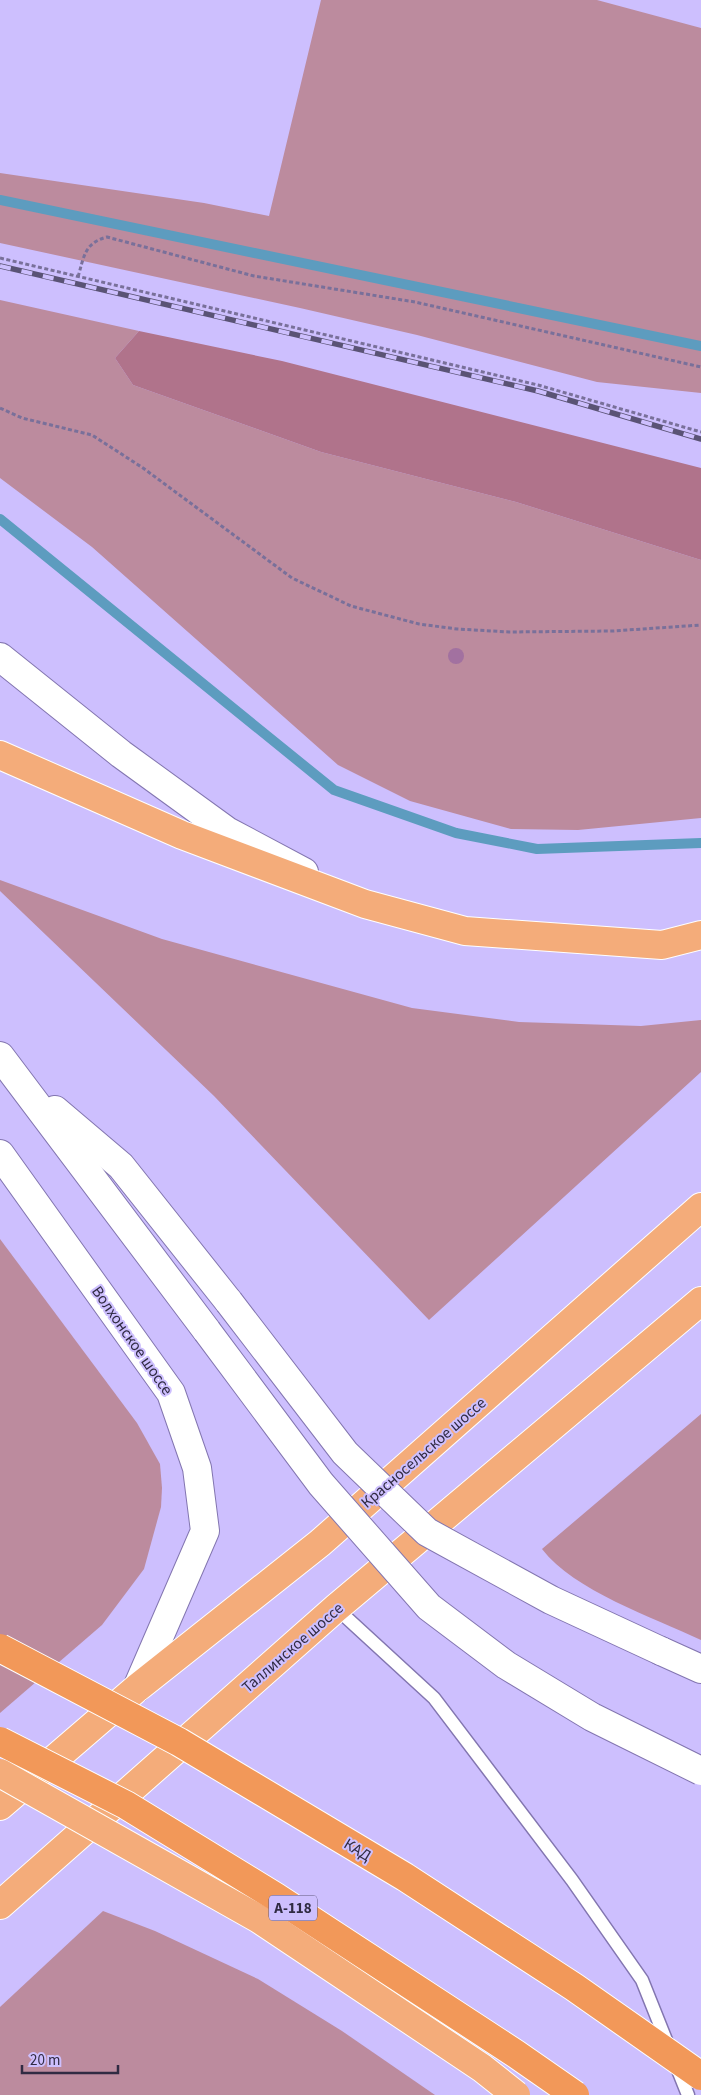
<svg xmlns="http://www.w3.org/2000/svg" width="701" height="2095" viewBox="0 0 701 2095" font-family="'Source Sans 3',sans-serif">
<rect width="100%" height="100%" fill="#cdbffe"/>
<g fill="#bc8b9e">
<path d="M 321,0 L 597,0 L 701,28 L 701,393 L 597,382 L 417,335 L 300,308 L 0,243 L 0,173 L 204,203 L 269,216 Z"/>
<path d="M 0,300 L 139,331 L 115,358 L 133,385 L 321,452 L 516,502 L 701,560 L 701,818 L 578,830 L 511,829 L 410,801 L 338,765 L 92,547 L 0,478 Z"/>
<path d="M 0,880 L 162,939 L 412,1008 L 519,1022 L 641,1026 L 701,1020 L 701,1072 L 429,1320 L 214,1096 L 0,891 Z"/>
<path d="M 0,1239 L 137,1423 L 160,1464 L 162,1488 L 161,1507 L 144,1569 L 102,1625 L 0,1713 Z"/>
<path d="M 701,1414 L 701,1640 C 653,1617 574,1591 542,1549 Z"/>
<path d="M 103,1911 L 155,1931 L 258,1979 L 342,2031 L 435,2095 L 0,2095 L 0,2007 Z"/>
</g>
<path fill="#b0738b" d="M 139,331 L 282,361 L 701,468 L 701,560 L 516,502 L 321,452 L 133,385 L 115,358 Z"/>
<g fill="none" stroke-linecap="round" stroke-linejoin="round">
<g stroke="#5d9cbf" stroke-width="10">
<path d="M 0,200 L 701,346"/>
<path d="M 0,519 L 334,790 L 456,833 L 537,849 L 701,843"/>
</g>
<defs>
<path id="service" d="M 336,1608 L 434,1698 L 572,1880 L 642,1980 L 688,2095"/>
<g id="secondary">
<path d="M 0,657 L 121,754 L 227,831 L 304,872"/>
<path d="M 0,1056 L 207,1331"/>
<path d="M 55,1110 L 121,1166 L 229,1302"/>
<path d="M 0,1154 L 171,1393 L 197,1468 L 205,1531 L 137,1688"/>
<path d="M 661,1651 L 701,1669"/>
</g>
<g id="trunk">
<path d="M 0,755 L 182,835 L 365,904 L 465,931 L 662,945 L 701,935"/>
<path d="M 0,1806 L 137,1688 L 320,1543 L 701,1207"/>
<path d="M 0,1905 L 336,1608 L 701,1301"/>
</g>
</defs>
<use href="#service" stroke="#8376b0" stroke-width="15"/>
<use href="#secondary" stroke="#8376b0" stroke-width="30"/>
<use href="#trunk" stroke="#fff" stroke-width="30"/>
<g stroke="#79709a" stroke-width="3" stroke-dasharray="4 2.5" stroke-linecap="butt">
<path d="M 0,258 L 538,385 L 701,432"/>
<path d="M 78,277 C 84,257 84,243 107,237 L 254,276 L 415,302 L 701,367"/>
<path d="M 0,408 L 22,418 L 92,435 L 143,468 L 292,578 L 351,606 L 419,624 L 457,629 L 509,632 L 613,631 L 701,625"/>
</g>
<use href="#service" stroke="#fff" stroke-width="12"/>
<use href="#secondary" stroke="#fff" stroke-width="28"/>
<use href="#trunk" stroke="#f4ac7a" stroke-width="28"/>
<defs>
<path id="rail" d="M 0,266 L 538,391 L 701,439"/>
</defs>
<use href="#rail" stroke="#5a5375" stroke-width="5.5"/>
<use href="#rail" stroke="#cdbffe" stroke-width="4" stroke-dasharray="11" stroke-linecap="butt"/>
<defs>
<g id="secondary-bridge">
<path d="M 229,1302 L 345,1453 L 427,1532 L 551,1600 L 661,1651"/>
<path d="M 207,1331 L 321,1484 L 429,1607 L 506,1665 L 592,1717 L 701,1771"/>
</g>
<path id="trunk-bridge" d="M 0,1773 L 259,1919 L 482,2068 L 516,2095"/>
<g id="motorway-bridge">
<path d="M 0,1648 L 179,1742 L 405,1877 L 574,1987 L 701,2076"/>
<path d="M 0,1741 L 126,1805 L 276,1897 L 516,2054 L 575,2095"/>
</g>
</defs>
<use href="#secondary-bridge" stroke="#8376b0" stroke-width="30" stroke-linecap="butt"/>
<use href="#trunk-bridge" stroke="#fff" stroke-width="30" stroke-linecap="butt"/>
<use href="#motorway-bridge" stroke="#fff" stroke-width="30" stroke-linecap="butt"/>
<use href="#secondary-bridge" stroke="#fff" stroke-width="28"/>
<use href="#trunk-bridge" stroke="#f4ac7a" stroke-width="28"/>
<use href="#motorway-bridge" stroke="#f29859" stroke-width="28"/>
</g>
<circle fill="#a271a0" cx="456" cy="656" r="8"/>
<g text-anchor="middle" stroke-width="4" stroke-linejoin="round" paint-order="stroke">
<rect fill="#cdbffe" stroke="#5f577b" stroke-width="1" x="269" y="1895.5" width="48" height="25" rx="4"/>
<g font-size="15" font-weight="bold" fill="#302b43">
<text x="293" y="1913">А-118</text>
</g>
<g font-size="16" fill="#302b43" stroke="#cdbffe">
<text transform="translate(133 1340) rotate(55)" y="6">Волхонское шоссе</text>
<text transform="translate(423 1452) rotate(-41)" y="6">Красносельское шоссе</text>
<text transform="translate(292 1647) rotate(-41)" y="6">Таллинское шоссе</text>
<text transform="translate(358 1849) rotate(31)" y="6">КАД</text>
</g>
</g>
<path d="M22 2065v8h96v-8" fill="none" stroke="#302b43" stroke-width="2.5"/>
<text x="30" y="2065" font-size="15" fill="#302b43" stroke="#cdbffe" stroke-width="4" paint-order="stroke">20 m</text>
</svg>
